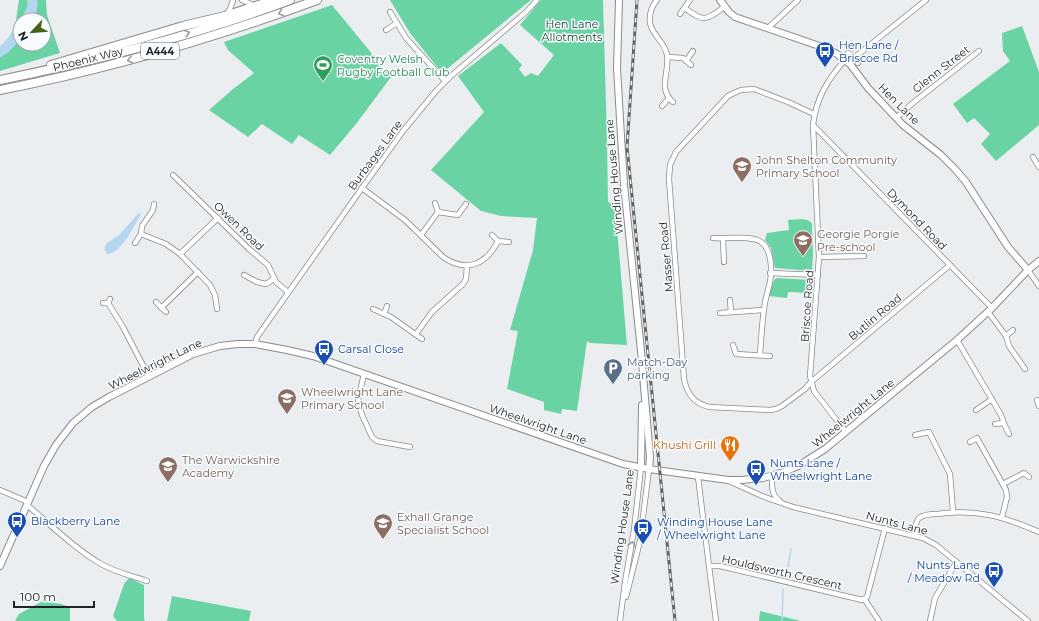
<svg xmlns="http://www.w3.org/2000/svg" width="1039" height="621" viewBox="0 0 1039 621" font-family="Montserrat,sans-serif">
<rect width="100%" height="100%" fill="#ebeef1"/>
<g fill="#6ad3a3" fill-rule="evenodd">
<path d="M 19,0 L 46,0 L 47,15 L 60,53 L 0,71 L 0,52 L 5,49 L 13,40 ZM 20,20 L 44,20 L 44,32 L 47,38 L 44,47 L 41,47 L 39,44 L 20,44 Z"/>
<path d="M 390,0 L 531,0 L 442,73 L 410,33 Z"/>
<path d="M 541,0 L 603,0 L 607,141 L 608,202 L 615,205 L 627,345 L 590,343 L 587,341 L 577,411 L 562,409 L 561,414 L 544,410 L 544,402 L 507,389 L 518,331 L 510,330 L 533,250 L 537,218 L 501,216 L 481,211 L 431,170 L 484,112 L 458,76 L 501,43 L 522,65 L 519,69 L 525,77 L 531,73 L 538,76 L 554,55 L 520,25 Z"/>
<path d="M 332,5 L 391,77 L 356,124 L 330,155 L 299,135 L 292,144 L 262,124 L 248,137 L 209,110 L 233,89 L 254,73 L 228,50 L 224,42 Z"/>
<path d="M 1022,26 L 1039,72 L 1039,125 L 996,161 L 981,144 L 990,134 L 974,118 L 967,123 L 953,104 L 1010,61 L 1003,51 L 1002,33 Z"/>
<path d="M 788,220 C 796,220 808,217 812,224 L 813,255 L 812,271 L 775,268 L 771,248 L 765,240 L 767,233 L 789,230 Z"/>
<path d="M 777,278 L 811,280 L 811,293 L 788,292 L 787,298 L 769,296 L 774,280 Z"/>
<path d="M 129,578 L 144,585 L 144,619 L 145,621 L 117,621 L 113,616 L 124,584 Z"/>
<path d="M 172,596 L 251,611 L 249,621 L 167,621 Z"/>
<path d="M 43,601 L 61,604 L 70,607 L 70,621 L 15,621 L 19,614 Z"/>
<path d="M 760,611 L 801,621 L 759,621 Z"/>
</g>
<path fill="#b3d7f0" d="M 139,213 L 141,214 C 134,226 121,254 107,254 L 104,248 L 107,243 L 119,235 Z"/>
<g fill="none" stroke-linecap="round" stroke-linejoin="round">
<g stroke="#b3d7f0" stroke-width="1.5">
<path d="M 786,578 L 791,549"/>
<path d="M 782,621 L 783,589"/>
</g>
<g stroke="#b3d7f0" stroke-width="10">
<path d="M 26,20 C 30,13 34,8 32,0"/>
<path d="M 0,52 C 10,46 14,38 20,28"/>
</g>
<defs>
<g id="minor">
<path d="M 242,0 L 255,6"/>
<path d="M 657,0 C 651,7 649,14 650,23 C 652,35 665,42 667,55 C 670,73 657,88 673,102"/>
<path d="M 685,8 C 703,22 706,21 724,7"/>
<path d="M 390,12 L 406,38 L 445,81"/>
<path d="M 680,14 L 690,0"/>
<path d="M 226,15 L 230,9 L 233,0"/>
<path d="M 768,28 L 798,0"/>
<path d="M 386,30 L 397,23"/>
<path d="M 848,53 L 855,57 L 858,63"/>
<path d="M 668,57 L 683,58 L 691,65"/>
<path d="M 855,57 L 926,0"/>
<path d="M 845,60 C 828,79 816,98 813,125 L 819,257 L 810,376 L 814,391 L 846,432"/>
<path d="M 686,61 L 693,51"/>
<path d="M 662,106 L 669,98"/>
<path d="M 814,114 L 788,102 L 754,89 L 741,90 L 734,93 L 728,96 L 676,152 L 670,165 L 669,179 L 684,379 C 687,394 694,404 710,407 L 770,410 L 776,409 L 782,406 L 805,389 L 811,382 L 950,265"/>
<path d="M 896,118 L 914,102 L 979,51"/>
<path d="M 813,125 L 992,308"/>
<path d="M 1033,157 L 1039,167"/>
<path d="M 173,175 L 249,249 L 268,265 L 276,282 L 288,292"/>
<path d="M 362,188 L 405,220 L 443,257 C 466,273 486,265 498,241"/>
<path d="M 435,203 L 438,212 L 458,215 L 466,204"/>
<path d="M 141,234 L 166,244 L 180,254 L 210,285 L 215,295 L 217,309"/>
<path d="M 421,235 L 438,212"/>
<path d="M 492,235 L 498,241 L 509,242"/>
<path d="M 713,238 C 725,239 752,235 761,242 C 772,249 772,271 770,282 C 768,291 765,300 764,309 C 762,324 761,340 760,355"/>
<path d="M 723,239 L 724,262"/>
<path d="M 135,243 L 141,234 L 142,226 L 153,210 L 154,204"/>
<path d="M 180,254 L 218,218"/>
<path d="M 819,257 L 864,256"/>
<path d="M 1028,270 L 1039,286"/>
<path d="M 770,273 L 818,275"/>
<path d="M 244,275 L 257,282 L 266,284 L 274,279"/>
<path d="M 730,300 L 731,312"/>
<path d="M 156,302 L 166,312"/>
<path d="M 103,303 L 108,303 L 110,299"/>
<path d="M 108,303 L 123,327 L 149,377"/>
<path d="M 161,308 L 198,272"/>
<path d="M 373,309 L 391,317 L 422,339"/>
<path d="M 988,312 L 1006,336 L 1009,346 L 1025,369"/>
<path d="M 720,313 L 763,310"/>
<path d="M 384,314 L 387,306"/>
<path d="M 416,334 L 432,312 L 463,284 L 466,279 L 467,266"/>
<path d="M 1006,336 L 1013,330"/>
<path d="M 957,340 L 1001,415 L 1005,426 L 1009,434"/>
<path d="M 255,344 L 257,337 L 362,188 L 403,131 L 436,91 L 451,76 L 526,12 L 537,0"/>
<path d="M 733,345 L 736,354 L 770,356"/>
<path d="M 364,374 L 358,400 L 362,415 L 372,437 L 377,441 L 410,447"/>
<path d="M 1037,400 L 1039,406"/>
<path d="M 976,410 L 992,399"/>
<path d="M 995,424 L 1003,423"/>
<path d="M 915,435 L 929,432 L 950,474 L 953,511"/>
<path d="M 970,442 L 977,438 L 1006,490 L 1007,497 L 1002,517"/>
<path d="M 772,476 C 772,486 771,495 780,501"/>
<path d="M 698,477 L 709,566 L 720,566 L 862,600 L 867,597 L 885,528"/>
<path d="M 729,481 L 762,496 L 793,507 L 923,538 L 936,545 L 1028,621"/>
<path d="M 1003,484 L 1024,473 L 1029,477"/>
<path d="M 0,490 L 28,502"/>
<path d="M 27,505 C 51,525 74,548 101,564 C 115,572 132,576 147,581"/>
<path d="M 915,535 C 915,530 915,522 919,518 C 924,514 932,514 937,514 C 975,508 1005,517 1039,532"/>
<path d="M 709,566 L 716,621"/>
<path d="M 626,597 L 640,541 L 649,469"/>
<path d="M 865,600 L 879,621"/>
<path d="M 620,621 L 625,582 L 634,530 L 641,468"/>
<path d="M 930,621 L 935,598 L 956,563"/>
</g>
<g id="tertiary">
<path d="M 619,0 L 617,68 L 621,136 L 624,185 L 641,351 L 650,457 L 649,469"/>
<path d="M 720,0 L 729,12 L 735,17 L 828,49 L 837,54 L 850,64 L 868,88 L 903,125 L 941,155 L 955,169 L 966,182 L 1008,247 L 1028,270"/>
<path d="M 641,468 L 642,405"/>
<path d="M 0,566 L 44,466 L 56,445 L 73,423 L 92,407 L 109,397 L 193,354 L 220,346 L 238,344 L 255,344 L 287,350 L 313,356 L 623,464 L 649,469 L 728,480 L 741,480 L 763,478 L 784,472 L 798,466 L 825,449 L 957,340 L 992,308 L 1028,270 L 1039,261"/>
</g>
<g id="trunk">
<path d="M 51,65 L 183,26 L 225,16 L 274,0"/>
<path d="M 0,80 C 98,60 196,35 290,0"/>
<path d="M 0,90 C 108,69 214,38 317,0"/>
</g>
</defs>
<use href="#minor" stroke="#898b8d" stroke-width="6"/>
<use href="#tertiary" stroke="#898b8d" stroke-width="8"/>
<use href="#trunk" stroke="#898b8d" stroke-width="10"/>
<use href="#minor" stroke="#fff" stroke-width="4.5"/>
<use href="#tertiary" stroke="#fff" stroke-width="6"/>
<use href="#trunk" stroke="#fff" stroke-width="8"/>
<defs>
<path id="rail" d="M 637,0 L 627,147 L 675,621"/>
</defs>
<use href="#rail" stroke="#616364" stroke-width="3"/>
<use href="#rail" stroke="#f9fcfe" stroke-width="1.5" stroke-dasharray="4.5" stroke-linecap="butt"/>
</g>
<defs><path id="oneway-chevron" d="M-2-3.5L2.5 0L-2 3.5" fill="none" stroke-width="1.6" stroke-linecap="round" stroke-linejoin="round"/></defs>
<g stroke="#9c9c9c">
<use href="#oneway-chevron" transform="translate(281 13) rotate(161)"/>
<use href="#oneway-chevron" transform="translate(187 33) rotate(-17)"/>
<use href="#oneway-chevron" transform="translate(130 60) rotate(166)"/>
<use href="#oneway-chevron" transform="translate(632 544) rotate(-80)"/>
</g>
<defs>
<symbol id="bus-pin" viewBox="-11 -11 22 30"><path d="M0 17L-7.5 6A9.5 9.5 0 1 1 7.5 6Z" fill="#1a4fb4" stroke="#f9fcfe"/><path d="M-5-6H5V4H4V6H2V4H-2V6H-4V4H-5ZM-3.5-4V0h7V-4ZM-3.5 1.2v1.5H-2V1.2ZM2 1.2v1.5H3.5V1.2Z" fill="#fff"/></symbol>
<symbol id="stadium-pin" viewBox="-11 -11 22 30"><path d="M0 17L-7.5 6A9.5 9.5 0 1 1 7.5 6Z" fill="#2e9e5b" stroke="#f9fcfe"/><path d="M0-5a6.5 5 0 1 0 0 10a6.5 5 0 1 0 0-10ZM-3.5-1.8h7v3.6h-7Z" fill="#fff"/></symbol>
<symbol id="school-pin" viewBox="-11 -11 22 30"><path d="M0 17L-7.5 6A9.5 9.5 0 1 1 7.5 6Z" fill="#8d6e63" stroke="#f9fcfe"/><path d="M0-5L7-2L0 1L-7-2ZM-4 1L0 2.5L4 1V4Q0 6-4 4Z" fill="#fff"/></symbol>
<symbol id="parking-pin" viewBox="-11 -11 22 30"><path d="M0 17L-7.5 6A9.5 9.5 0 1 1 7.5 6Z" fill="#5c6f8a" stroke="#f9fcfe"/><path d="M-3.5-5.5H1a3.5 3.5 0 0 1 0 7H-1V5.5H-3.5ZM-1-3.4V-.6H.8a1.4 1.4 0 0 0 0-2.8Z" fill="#fff"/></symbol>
<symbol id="restaurant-pin" viewBox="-11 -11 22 30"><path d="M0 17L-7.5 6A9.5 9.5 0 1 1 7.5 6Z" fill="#e8710a" stroke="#f9fcfe"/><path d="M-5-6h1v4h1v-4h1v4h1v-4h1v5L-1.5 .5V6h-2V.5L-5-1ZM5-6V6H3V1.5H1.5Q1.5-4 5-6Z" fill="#fff"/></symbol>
</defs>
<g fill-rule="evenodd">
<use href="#bus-pin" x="814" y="40" width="22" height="30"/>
<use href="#stadium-pin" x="312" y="54" width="22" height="30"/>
<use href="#school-pin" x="731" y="155" width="22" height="30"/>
<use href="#school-pin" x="792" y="229" width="22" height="30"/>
<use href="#bus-pin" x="313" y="338" width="22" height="30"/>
<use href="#parking-pin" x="602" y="357" width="22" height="30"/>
<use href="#school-pin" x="276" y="387" width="22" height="30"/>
<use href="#restaurant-pin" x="719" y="434" width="22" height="30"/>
<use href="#school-pin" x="157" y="455" width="22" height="30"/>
<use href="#bus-pin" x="745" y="458" width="22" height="30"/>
<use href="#bus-pin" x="6" y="510" width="22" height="30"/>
<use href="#school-pin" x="372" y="512" width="22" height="30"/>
<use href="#bus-pin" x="632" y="517" width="22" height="30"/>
<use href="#bus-pin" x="983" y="560" width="22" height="30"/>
</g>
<g text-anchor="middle" stroke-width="3" stroke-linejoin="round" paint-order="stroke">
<rect fill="#f9fcfe" stroke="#626465" stroke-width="1" x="141" y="43" width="38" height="16" rx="3"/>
<g font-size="10" font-weight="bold" fill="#222324">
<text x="160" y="55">A444</text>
</g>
<g font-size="11" fill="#0d3f2b" stroke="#f9fcfe">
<text x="572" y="28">Hen Lane<tspan x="572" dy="13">Allotments</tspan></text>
</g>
<g font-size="11" fill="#164399" stroke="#f9fcfe" text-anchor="start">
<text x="839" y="49">Hen Lane /<tspan x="839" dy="13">Briscoe Rd</tspan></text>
<text x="338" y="353">Carsal Close</text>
<text x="770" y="467">Nunts Lane /<tspan x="770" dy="13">Wheelwright Lane</tspan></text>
<text x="31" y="525">Blackberry Lane</text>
<text x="657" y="526">Winding House Lane<tspan x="657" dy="13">/ Wheelwright Lane</tspan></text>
<text x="980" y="569" text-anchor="end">Nunts Lane<tspan x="980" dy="13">/ Meadow Rd</tspan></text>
</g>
<g font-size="11" fill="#222324" stroke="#f9fcfe">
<text transform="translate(88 59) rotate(-14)" y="4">Phoenix Way</text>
<text transform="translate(941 69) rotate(-38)" y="4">Glenn Street</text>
<text transform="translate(899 104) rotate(45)" y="4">Hen Lane</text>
<text transform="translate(375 155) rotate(-54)" y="4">Burbages Lane</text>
<text transform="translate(614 177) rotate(-95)" y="4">Winding House Lane</text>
<text transform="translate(917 219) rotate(46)" y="4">Dymond Road</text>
<text transform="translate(239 226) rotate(44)" y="4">Owen Road</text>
<text transform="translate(666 257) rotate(-95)" y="4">Masser Road</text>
<text transform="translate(807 306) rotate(-86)" y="4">Briscoe Road</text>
<text transform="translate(875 317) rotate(-40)" y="4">Butlin Road</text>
<text transform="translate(155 364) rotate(-26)" y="4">Wheelwright Lane</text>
<text transform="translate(853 413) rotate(-39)" y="4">Wheelwright Lane</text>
<text transform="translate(538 424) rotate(19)" y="4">Wheelwright Lane</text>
<text transform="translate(897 523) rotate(15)" y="4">Nunts Lane</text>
<text transform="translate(622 527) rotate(-82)" y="4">Winding House Lane</text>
<text transform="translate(782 572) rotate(13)" y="4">Houldsworth Crescent</text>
</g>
<g font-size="11" fill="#27864d" stroke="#f9fcfe" text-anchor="start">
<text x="337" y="63">Coventry Welsh<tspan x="337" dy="13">Rugby Football Club</tspan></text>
</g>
<g font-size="11" fill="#785e54" stroke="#f9fcfe" text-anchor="start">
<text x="756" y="164">John Shelton Community<tspan x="756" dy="13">Primary School</tspan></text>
<text x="817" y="238">Georgie Porgie<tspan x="817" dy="13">Pre-school</tspan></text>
<text x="301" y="396">Wheelwright Lane<tspan x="301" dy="13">Primary School</tspan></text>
<text x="182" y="464">The Warwickshire<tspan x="182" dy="13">Academy</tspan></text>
<text x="397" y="521">Exhall Grange<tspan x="397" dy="13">Specialist School</tspan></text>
</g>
<g font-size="11" fill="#4e5e75" stroke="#f9fcfe" text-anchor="start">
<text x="627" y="366">Match-Day<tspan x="627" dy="13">parking</tspan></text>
</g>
<g font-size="11" fill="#c56008" stroke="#f9fcfe" text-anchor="end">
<text x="716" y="449">Khushi Grill</text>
</g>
</g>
<g transform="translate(32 32) rotate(244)"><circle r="19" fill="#f9fcfe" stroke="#a3a5a7"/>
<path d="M0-3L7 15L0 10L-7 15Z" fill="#466214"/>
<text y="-6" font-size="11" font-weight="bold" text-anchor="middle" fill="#222324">N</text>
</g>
<path d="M14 601v6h80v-6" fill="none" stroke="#222324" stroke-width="2"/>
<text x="20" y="601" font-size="12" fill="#222324" stroke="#f9fcfe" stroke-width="3" paint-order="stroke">100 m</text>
</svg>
